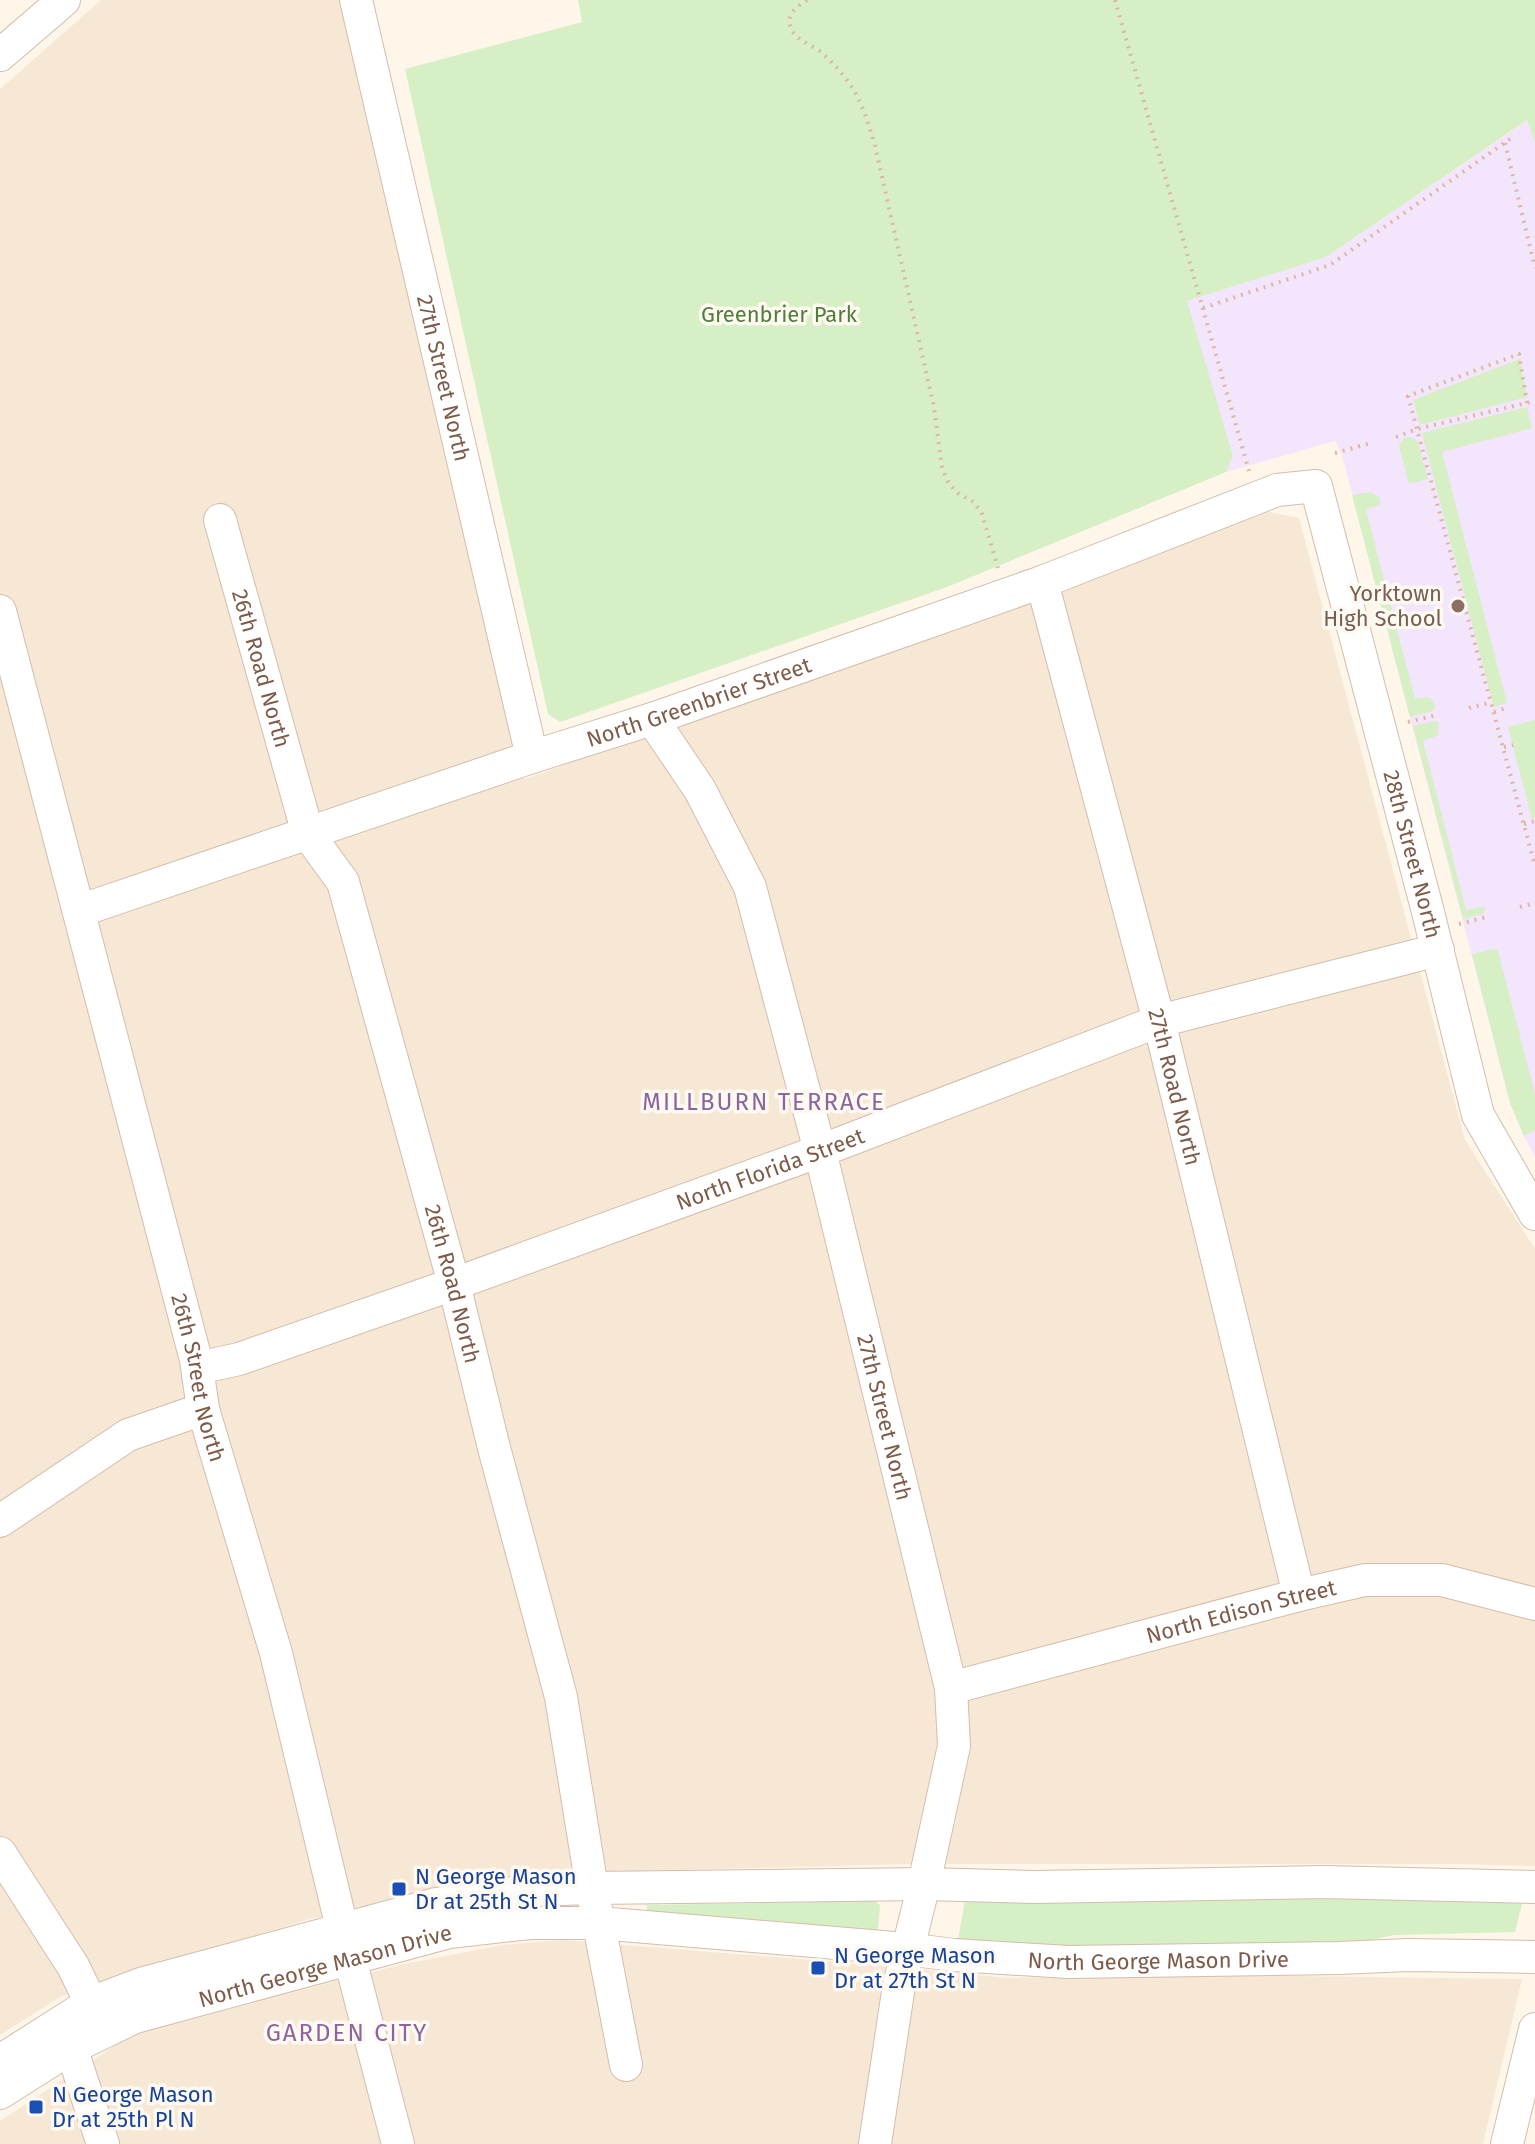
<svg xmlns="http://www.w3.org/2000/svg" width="1535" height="2144" viewBox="0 0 1535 2144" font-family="'Fira Sans',sans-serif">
<rect width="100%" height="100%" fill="#fef6e9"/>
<g fill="#f7e8d6">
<path d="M 101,0 L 340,0 L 415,327 L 525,779 L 1269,512 L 1299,518 L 1465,1140 L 1535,1249 L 1535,1866 L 1455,1864 L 912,1864 L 556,1873 L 309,1919 L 60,1997 L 0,2035 L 0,89 Z"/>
<path d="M 562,1940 L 886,1966 L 1007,1978 L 1222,1975 L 1522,1979 L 1483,2144 L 0,2144 L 0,2121 L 131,2035 L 399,1965 L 502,1945 Z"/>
</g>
<path fill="#f3e5fb" d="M 1528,120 L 1535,142 L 1535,1157 L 1524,1136 L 1510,1103 L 1342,455 L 1335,441 L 1226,472 L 1233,456 L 1186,301 L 1326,257 Z"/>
<g fill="#d6efc5">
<path d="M 578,0 L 1535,0 L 1535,142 L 1527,120 L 1326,257 L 1187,301 L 1233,456 L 1226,472 L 947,587 L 560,722 L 548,714 L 405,69 L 582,22 Z"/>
<path d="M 1520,359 L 1527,397 L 1420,425 L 1413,400 Z"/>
<path d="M 1527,407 L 1532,428 L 1442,452 L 1507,703 L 1494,707 L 1422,433 Z"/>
<path d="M 1409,437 L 1417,440 L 1428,479 L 1409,484 L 1399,445 L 1404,438 Z"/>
<path d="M 1371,492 L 1380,498 L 1380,504 L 1366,510 L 1415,699 L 1428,697 L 1433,701 L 1435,707 L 1432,711 L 1410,717 L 1352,495 Z"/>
<path d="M 1535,720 L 1535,818 L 1532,819 L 1508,727 Z"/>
<path d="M 1434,721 L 1439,723 L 1438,735 L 1423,741 L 1466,910 L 1481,907 L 1486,909 L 1482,914 L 1463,919 L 1413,726 Z"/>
<path d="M 1495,949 L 1498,951 L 1535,1094 L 1535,1130 L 1524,1136 L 1510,1103 L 1472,954 Z"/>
<path d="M 1519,1894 L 1522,1904 L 1515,1932 L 1394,1935 L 1361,1942 L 1095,1950 L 958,1940 L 965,1900 Z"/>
<path d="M 874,1901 L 880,1905 L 878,1930 L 874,1934 L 647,1912 L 647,1905 Z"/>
</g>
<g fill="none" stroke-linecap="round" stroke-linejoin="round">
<defs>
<g id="minor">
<path id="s1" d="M 356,0 L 532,757"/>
<path d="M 0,55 L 64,0"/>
<path id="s2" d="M 220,520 L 308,834 L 343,882 L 454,1284 L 494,1448 L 561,1697 L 592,1888 L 626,2065"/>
<path id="s3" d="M 1042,582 L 1159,1021 L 1299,1595"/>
<path id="s4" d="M 0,611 L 196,1360 L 203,1409 L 276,1653 L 342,1928 L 398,2144"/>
<path id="s5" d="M 652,719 L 700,790 L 750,887 L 820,1151 L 951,1688 L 954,1746 L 924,1884 L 899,1985 L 875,2144"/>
<path id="s6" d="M 79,911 L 532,757 L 652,719 L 1042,582 L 1277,490 L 1316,486 L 1428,912 L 1478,1115 L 1535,1214"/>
<path id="s7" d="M 198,1368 L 239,1359 L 454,1284 L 820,1151 L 1159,1021 L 1438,950"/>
<path d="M 0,1521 L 128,1435 L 203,1409"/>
<path id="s8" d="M 951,1688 L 1299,1595 L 1365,1580 L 1442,1580 L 1535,1604"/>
<path d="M 0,1853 L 73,1966 L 91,2003"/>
<path d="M 61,2031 L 71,2048 L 103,2144"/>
<path d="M 0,2061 L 91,2003 L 141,1984 L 436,1904 L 533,1890 L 592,1888 L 924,1884 L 1034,1887 L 1323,1882 L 1535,1887"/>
<path id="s9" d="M 0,2093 L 71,2048 L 135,2017 L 449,1932 L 530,1923 L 599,1923 L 906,1949 L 954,1955 L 1068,1962 L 1339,1958 L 1408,1955 L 1535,1957"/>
<path d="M 1507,2144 L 1535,2029"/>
</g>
</defs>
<use href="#minor" stroke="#d3bdac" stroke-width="34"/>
<g stroke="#ddb79f" stroke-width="4" stroke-dasharray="2 6" stroke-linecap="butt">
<path d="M 807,0 C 796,7 784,16 792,30 C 797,41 813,45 822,53 C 855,83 863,104 875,146 L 934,407 L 942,468 L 949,484 L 959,494 L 974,502 L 982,514 L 998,568"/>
<path d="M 1115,0 L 1249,471"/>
<path d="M 1505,143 L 1535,268"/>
<path d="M 1203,308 L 1330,265 L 1510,139"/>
<path d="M 1527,403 L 1519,354 L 1408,396 L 1535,866"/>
<path d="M 1396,437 L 1417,429 L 1535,401"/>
<path d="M 1335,453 L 1371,443"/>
<path d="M 1469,708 L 1492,702"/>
<path d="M 1494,712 L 1506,708"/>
<path d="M 1408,722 L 1437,715"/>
<path d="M 1504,747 L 1513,745"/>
<path d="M 1524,824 L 1535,821"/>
<path d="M 1520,907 L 1535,903"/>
<path d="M 1459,924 L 1490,916"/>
</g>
<use href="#minor" stroke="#fff" stroke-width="32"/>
</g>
<circle fill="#8d6e63" stroke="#fffaf1" stroke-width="3" cx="1458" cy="606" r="8"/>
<g fill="#1a4fb4" stroke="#fffaf1" stroke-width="3">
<rect x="391" y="1881" width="16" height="16" rx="4"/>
<rect x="810" y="1960" width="16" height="16" rx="4"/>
<rect x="28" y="2099" width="16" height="16" rx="4"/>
</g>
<g text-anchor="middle" stroke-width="7" stroke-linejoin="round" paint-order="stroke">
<g font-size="22" fill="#4f7e3c" stroke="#fffaf1">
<text x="779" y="322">Greenbrier Park</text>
</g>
<g font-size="22" fill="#7d5b48" stroke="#fffaf1">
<text dy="8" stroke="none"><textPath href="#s1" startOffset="388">27th Street North</textPath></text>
<text dy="8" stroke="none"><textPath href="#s2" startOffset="154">26th Road North</textPath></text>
<text dy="8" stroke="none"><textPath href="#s6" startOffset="654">North Greenbrier Street</textPath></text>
<text dy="8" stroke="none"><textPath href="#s6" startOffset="1690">28th Street North</textPath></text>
<text dy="8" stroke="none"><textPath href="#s3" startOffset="522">27th Road North</textPath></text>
<text dy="8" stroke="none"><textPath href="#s7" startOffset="606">North Florida Street</textPath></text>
<text dy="8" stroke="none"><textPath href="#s2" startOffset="802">26th Road North</textPath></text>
<text dy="8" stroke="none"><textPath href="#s4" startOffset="792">26th Street North</textPath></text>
<text dy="8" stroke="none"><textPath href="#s5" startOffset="742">27th Street North</textPath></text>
<text dy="8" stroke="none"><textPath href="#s8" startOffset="300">North Edison Street</textPath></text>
<text dy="8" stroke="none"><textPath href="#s9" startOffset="1192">North George Mason Drive</textPath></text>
<text dy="8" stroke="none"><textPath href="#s9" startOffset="352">North George Mason Drive</textPath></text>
</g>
<g font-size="22" fill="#785e54" stroke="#fffaf1" text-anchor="end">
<text x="1442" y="601">Yorktown<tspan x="1442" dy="25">High School</tspan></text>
</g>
<g font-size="22" fill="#164399" stroke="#fffaf1" text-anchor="start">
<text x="415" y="1884">N George Mason<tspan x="415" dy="25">Dr at 25th St N</tspan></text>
<text x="834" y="1963">N George Mason<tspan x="834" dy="25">Dr at 27th St N</tspan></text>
<text x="52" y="2102">N George Mason<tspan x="52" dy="25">Dr at 25th Pl N</tspan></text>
</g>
<g font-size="24" letter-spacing="2" fill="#8c65a0" stroke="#fffaf1">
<text x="764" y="1110">MILLBURN TERRACE</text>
<text x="347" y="2041">GARDEN CITY</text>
</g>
</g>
</svg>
